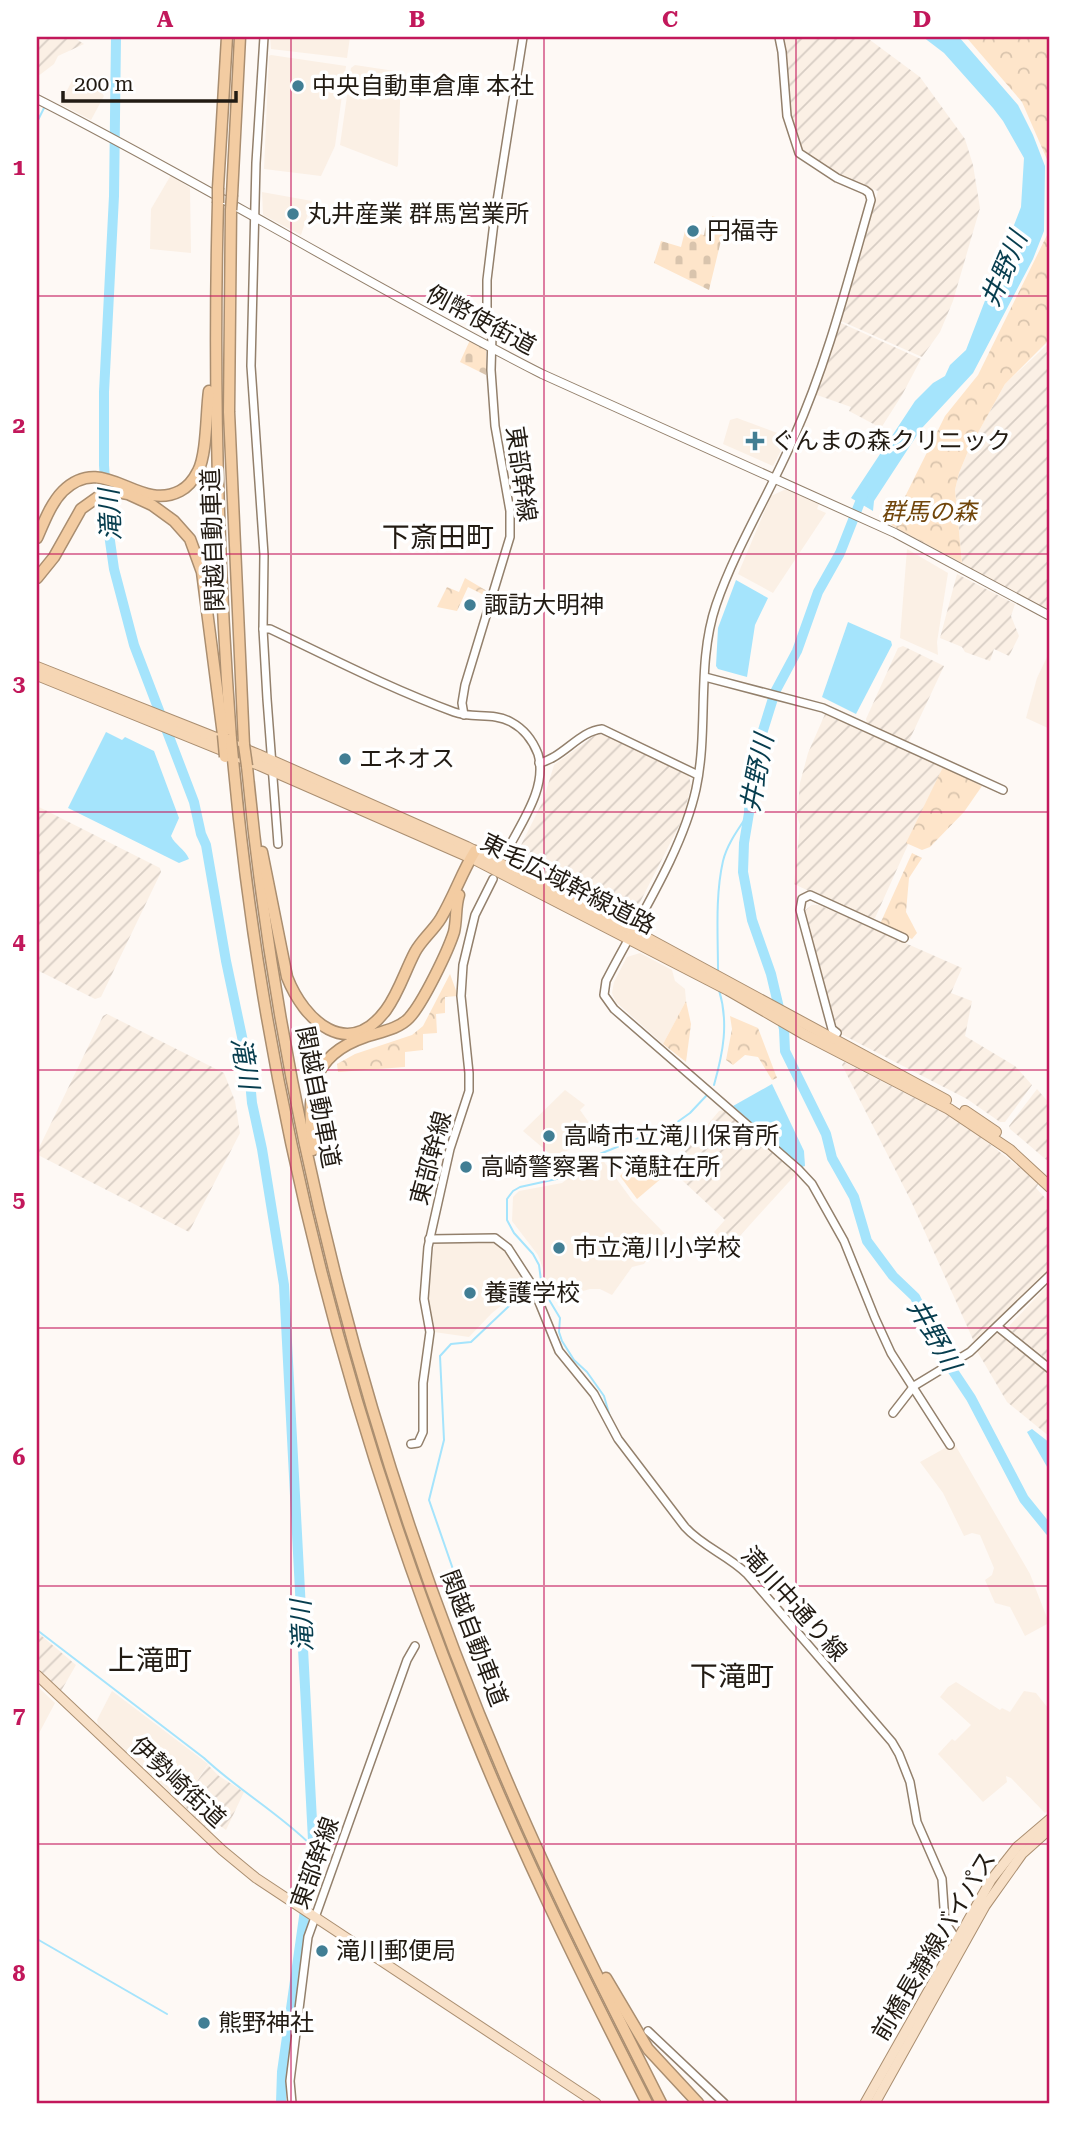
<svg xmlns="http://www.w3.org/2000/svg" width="1087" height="2140" viewBox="0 0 1087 2140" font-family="'Roboto Serif','Noto Sans JP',serif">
<defs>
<pattern id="industrial-furrows" width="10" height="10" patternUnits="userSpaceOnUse" patternTransform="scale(1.75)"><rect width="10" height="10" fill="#fbf0e5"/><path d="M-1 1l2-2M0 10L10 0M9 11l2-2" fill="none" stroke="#d7cdc4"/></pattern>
<pattern id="cemetery-stones" width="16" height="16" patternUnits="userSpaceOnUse" patternTransform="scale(1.75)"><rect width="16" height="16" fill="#fee5ca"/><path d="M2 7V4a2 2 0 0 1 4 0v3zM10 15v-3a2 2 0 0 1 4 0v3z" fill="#d9c4ad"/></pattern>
<pattern id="park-crowns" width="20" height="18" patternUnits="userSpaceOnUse" patternTransform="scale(1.75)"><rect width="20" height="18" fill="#fee5ca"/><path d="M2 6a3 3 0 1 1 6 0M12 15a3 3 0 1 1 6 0" fill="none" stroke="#d9c4ad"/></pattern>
</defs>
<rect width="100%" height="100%" fill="#fef9f5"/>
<g fill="#fbf0e5">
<path d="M 270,37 L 350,37 L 347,58 L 271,49 Z"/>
<path d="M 271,55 L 346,66 L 335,146 L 321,176 L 264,169 L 269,56 Z"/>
<path d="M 355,65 L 401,72 L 398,165 L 397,167 L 340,145 L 351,68 Z"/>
<path d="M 74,77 L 102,93 L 104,96 L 91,120 L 60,104 Z"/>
<path d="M 171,175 L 190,188 L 191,253 L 150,249 L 151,209 Z"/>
<path d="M 262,192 L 312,201 L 301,235 L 263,215 Z"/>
<path d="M 737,418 L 788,437 L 773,466 L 723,444 L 730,420 Z"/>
<path d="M 786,489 L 819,504 L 817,509 L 826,513 L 773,593 L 738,574 L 771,496 Z"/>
<path d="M 907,549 L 948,573 L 937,642 L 938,655 L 900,638 Z"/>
<path d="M 1050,656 L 1050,729 L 1026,718 L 1037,678 L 1047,657 Z"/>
<path d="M 640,953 L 672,970 L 675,981 L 685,989 L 686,1001 L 663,1044 L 616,1002 L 612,993 L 614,982 L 627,957 Z"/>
<path d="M 565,1090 L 585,1105 L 580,1110 L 597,1134 L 578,1143 L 556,1159 L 523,1131 Z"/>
<path d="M 602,1159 L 632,1200 L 665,1234 L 644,1264 L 632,1267 L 612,1295 L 600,1289 L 590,1289 L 556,1299 L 546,1287 L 544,1271 L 538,1255 L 512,1221 L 513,1197 L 519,1191 L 562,1183 L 590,1162 Z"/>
<path d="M 494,1241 L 504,1249 L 528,1284 L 492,1313 L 469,1337 L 434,1332 L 428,1301 L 434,1243 Z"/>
<path d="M 954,1443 L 1030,1574 L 1049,1623 L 1025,1636 L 1010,1607 L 995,1603 L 985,1580 L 992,1575 L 994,1568 L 980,1535 L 972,1533 L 964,1536 L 943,1493 L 920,1462 Z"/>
<path d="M 956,1682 L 1000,1710 L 1002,1708 L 1010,1712 L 1024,1691 L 1036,1693 L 1048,1708 L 1050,1712 L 1050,1809 L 1045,1813 L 1011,1778 L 1006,1776 L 1007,1782 L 983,1802 L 938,1754 L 952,1739 L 955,1741 L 971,1725 L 940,1697 L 948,1687 Z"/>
<path d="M 37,1686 L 55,1703 L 37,1737 Z"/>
<path d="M 112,1691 L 208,1764 L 182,1804 L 98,1725 L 97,1720 Z"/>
</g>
<g fill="url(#industrial-furrows)">
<path d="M 37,37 L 73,37 L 84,44 L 58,56 L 54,64 L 37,77 Z"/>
<path d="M 781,37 L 866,37 L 920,77 L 965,139 L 973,165 L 980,208 L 953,301 L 940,332 L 922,357 L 841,321 L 878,191 L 837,175 L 803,152 L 796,143 L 790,120 Z"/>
<path d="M 841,323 L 921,359 L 902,395 L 881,428 L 849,411 L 851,407 L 817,395 L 816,392 Z"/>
<path d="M 1050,342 L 1050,613 L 977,574 L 962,563 L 955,490 L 959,473 L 969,449 L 1005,384 Z"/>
<path d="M 957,574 L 1015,604 L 1011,616 L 1019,636 L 1009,656 L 994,649 L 990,661 L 965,652 L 962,647 L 940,638 Z"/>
<path d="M 903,646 L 944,666 L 908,743 L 868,725 L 866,719 L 898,648 Z"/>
<path d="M 825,714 L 943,767 L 875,918 L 871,920 L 794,884 L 800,825 L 797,816 L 800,783 L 808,753 Z"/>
<path d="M 595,735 L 606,735 L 689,776 L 691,786 L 683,818 L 635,912 L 621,915 L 513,861 L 543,801 L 554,765 Z"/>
<path d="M 37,806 L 160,868 L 161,872 L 101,997 L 95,999 L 37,970 Z"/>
<path d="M 812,905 L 819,905 L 962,968 L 951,993 L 972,1001 L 965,1036 L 1015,1066 L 1032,1085 L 1005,1122 L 1000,1122 L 967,1099 L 841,1034 L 834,1027 L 803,912 Z"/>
<path d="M 107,1014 L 224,1073 L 235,1101 L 240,1133 L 189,1232 L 38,1155 L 37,1152 L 103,1016 Z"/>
<path d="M 844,1062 L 946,1114 L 977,1134 L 1039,1183 L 1036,1188 L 1050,1203 L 1050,1272 L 975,1344 L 911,1201 L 842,1065 Z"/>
<path d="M 1037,1089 L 1050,1104 L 1050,1163 L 1010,1129 L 1009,1126 Z"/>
<path d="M 724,1110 L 797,1173 L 728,1249 L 714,1232 L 725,1220 L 670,1169 L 719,1111 Z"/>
<path d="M 1050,1283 L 1050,1362 L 1010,1330 L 1010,1325 Z"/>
<path d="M 996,1333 L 1001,1333 L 1050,1374 L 1050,1437 L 1007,1402 L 977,1351 Z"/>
<path d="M 37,1632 L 76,1665 L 61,1691 L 37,1668 Z"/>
<path d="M 208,1765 L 219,1776 L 244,1792 L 226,1830 L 216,1823 L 211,1832 L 182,1804 Z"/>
</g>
<g fill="url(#cemetery-stones)">
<path d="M 712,216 L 726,220 L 709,290 L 654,263 L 661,241 L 681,247 L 685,231 L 704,235 L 706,224 L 711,224 Z"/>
<path d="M 470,340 L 486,349 L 486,375 L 460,362 Z"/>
</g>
<g fill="url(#park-crowns)">
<path d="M 966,37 L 1050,37 L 1050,339 L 1005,384 L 969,449 L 959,473 L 955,490 L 962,563 L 891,525 L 945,416 L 978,375 L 1049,231 L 1049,164 L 1022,102 Z"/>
<path d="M 465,578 L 487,591 L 486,596 L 468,587 L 457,611 L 437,607 L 447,587 L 459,592 Z"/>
<path d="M 943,767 L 982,786 L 964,812 L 930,847 L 922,850 L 906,843 Z"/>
<path d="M 912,853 L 922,858 L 909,878 L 906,912 L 917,933 L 912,939 L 880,924 Z"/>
<path d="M 450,974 L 458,996 L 445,997 L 445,1013 L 436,1014 L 437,1033 L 423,1034 L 423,1050 L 405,1052 L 405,1067 L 338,1072 L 337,1064 L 355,1054 L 412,1035 L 423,1026 Z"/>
<path d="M 686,1001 L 691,1024 L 686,1062 L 663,1044 Z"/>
<path d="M 730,1016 L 758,1028 L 777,1078 L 772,1080 L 758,1057 L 745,1055 L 733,1065 L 726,1060 L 732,1029 Z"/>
<path d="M 648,1159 L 651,1159 L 663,1177 L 637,1199 L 620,1176 L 625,1171 Z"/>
</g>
<g fill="#a5e4fc">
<path d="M 923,37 L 959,37 L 1018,105 L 1033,135 L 1045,166 L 1044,231 L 1033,259 L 973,373 L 921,429 L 874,501 L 873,511 L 851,498 L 915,401 L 933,383 L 945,376 L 950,365 L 966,350 L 1021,207 L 1024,158 L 1003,121 L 993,108 L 944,53 Z"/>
<path d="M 736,580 L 768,598 L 755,625 L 747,677 L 718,669 L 716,666 L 718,628 Z"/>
<path d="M 848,622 L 891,641 L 892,645 L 856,714 L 822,697 Z"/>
<path d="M 106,732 L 122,740 L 125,737 L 154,751 L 179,818 L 171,836 C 175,845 185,849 189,859 L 179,863 L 68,808 Z"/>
<path d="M 772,1084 L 804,1151 L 805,1166 L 802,1167 L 733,1106 Z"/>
<path d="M 1032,1429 L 1050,1443 L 1050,1472 L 1027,1432 Z"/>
</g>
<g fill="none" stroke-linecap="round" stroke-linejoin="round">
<g stroke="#a5e4fc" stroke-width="2">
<path d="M 37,122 L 44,108"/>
<path d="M 718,971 C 718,936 715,896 723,861 C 727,844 739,828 749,813"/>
<path d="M 714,1085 C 723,1053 729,1023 719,990"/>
<path d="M 610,1417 L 604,1396 L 587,1372 L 574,1360 L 562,1341 L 559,1332 L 560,1318 L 542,1288 L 539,1265 L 533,1254 L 514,1233 L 507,1220 L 507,1199 L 513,1191 L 520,1187 L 561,1178 L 585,1160 L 676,1123 L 690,1113 L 707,1095"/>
<path d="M 464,1601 L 429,1500 L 444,1440 L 440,1356 L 451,1344 L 471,1342 L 508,1307 L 532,1289"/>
<path d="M 37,1630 L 204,1758 C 238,1790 279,1813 312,1846"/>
<path d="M 37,1939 L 167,2014"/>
</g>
<g stroke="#a5e4fc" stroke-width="10">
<path d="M 116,37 L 114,196 L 104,392 L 104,465 L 108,527 L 114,569 L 134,645 L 194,802 L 201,834 L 206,845 L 226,961 L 249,1070 L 252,1103 L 262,1149 L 284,1285 L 313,1840 L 306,1903 L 282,2072 L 281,2103"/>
<path d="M 864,492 L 840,553 L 818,592 L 797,651 L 775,692 L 760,740 L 758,756 L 750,779 L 749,813 L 744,843 L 743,872 L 747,893 L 752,920 L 771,974 L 784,1029 L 785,1051 L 826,1134 L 832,1158 L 854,1197 L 867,1241 L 893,1276 L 915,1297 L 947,1362 L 971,1398 L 1024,1499 L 1050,1531"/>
</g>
<defs>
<g id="tertiary">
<path d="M 264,37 L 256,163 L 251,366 L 264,555 L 263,629 L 267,699 L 278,844"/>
<path d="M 779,37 L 782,52 L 787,116 L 799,153 L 837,178 L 865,190 L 869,193 L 871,200 C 848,280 828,361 794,437 C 770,493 736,547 716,605 C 696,664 709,729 696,789 C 682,853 636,922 606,981 L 604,995 L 614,1009 L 798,1169 L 812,1184 L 844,1241 L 875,1318 L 891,1353 L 950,1445"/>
<path d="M 263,629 L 270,629 C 331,658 391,689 454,712 C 473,719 493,712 511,722 C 524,729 533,741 538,754 C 548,788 520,824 506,853"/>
<path d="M 705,677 L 823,708 L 1003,790"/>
<path d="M 464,715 L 462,703 L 465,685 L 510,537 L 510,511 L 495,426 L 491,370 L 492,335 L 487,309 L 487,280 L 495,214 L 523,37"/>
<path d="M 539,763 C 563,758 579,731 602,729 L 698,775"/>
<path d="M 837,1033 L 832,1029 L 800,910 L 802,899 L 810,895 L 904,938"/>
<path d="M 429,1239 L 495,1238 L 508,1248 L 532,1285 L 559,1351 L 594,1394 L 618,1439 L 685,1527 C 703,1547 728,1555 747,1574 L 892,1742 L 899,1754 L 910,1782 L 917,1822 L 942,1879 L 945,1922 L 956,1939"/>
<path d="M 998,1327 L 1050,1369"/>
<path d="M 893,1413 L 914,1386 L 970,1352 L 1050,1275"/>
<path d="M 411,1444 L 418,1443 L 423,1432 L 423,1383 L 430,1332 L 424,1299 L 428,1247 L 450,1149 L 469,1091 L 469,1073 L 461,996 L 463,965 L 475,915 L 493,879"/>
<path d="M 648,2031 L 724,2103"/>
<path d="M 292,2103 L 290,2081 L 308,1937 L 407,1660 L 415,1646"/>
</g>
<path id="secondary" d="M 37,99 C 208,186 371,287 542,374 L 895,533 L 1050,616"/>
<g id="primary">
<path d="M 37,1675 L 222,1850 L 256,1878 L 596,2103"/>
<path d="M 865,2103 L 991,1880 L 1017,1847 L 1050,1819"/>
<path d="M 875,2103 L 985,1906 L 1022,1854 L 1050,1829"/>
</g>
<g id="trunk">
<path d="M 37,667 L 259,755 L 467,847 L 632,930 L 946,1100"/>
<path d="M 37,675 L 259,765 L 476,860 L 728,990 L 804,1034 L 949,1109 L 1010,1150 L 1050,1187"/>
<path d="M 965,1111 L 996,1132"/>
</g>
<g id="motorway">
<path d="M 218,188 L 227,37"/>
<path d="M 232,195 L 240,37"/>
<path d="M 218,203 C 213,383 218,560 231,739"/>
<path d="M 231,210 L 229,412 L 244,745"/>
<path d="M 37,538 C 44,522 51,503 63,491 C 104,451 138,513 180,491 C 188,487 194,479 198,471 C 207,454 206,412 209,391"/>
<path d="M 37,578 L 54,557 L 81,509 L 102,494 L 117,492 L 128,494 L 152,505 L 174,521 L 190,539 L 202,572 L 223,735"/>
<path d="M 233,759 C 262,1080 341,1397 459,1697 C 513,1836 579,1970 647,2103"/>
<path d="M 247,766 C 280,1117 371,1467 511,1790 C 557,1897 609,2000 661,2103"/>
<path d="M 262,852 L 287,977 C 304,1021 348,1061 386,1010 C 399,992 405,971 415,952 C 422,939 434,930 441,918 C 454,896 462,872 475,851"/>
<path d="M 313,1150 C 307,1097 308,1056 365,1037 C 380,1032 399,1029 409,1018 C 423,1003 448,951 454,932 C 457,919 455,907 459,895"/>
<path d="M 606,1978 L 648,2049 L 698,2103"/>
</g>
</defs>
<use href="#tertiary" stroke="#93806c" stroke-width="10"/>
<use href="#secondary" stroke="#93806c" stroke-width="10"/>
<use href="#primary" stroke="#aa8e70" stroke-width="11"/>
<use href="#trunk" stroke="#aa8e70" stroke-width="12"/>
<use href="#motorway" stroke="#aa8e70" stroke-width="13"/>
<use href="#tertiary" stroke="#fff" stroke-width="7"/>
<use href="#secondary" stroke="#fff" stroke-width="8"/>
<use href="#primary" stroke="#f8e0c7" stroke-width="9"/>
<use href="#trunk" stroke="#f6d6b4" stroke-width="10"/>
<use href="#motorway" stroke="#f3cca2" stroke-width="10"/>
<defs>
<g id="motorway-bridge">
<path d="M 218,203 L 218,188"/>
<path d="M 231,210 L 232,195"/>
<path d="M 223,735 L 225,757"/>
<path d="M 231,739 L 233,759"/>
<path d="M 244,745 L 247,766"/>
</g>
</defs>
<use href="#motorway-bridge" stroke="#aa8e70" stroke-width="13" stroke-linecap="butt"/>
<use href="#motorway-bridge" stroke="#f3cca2" stroke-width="10"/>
</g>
<path fill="none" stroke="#c2185b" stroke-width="2" stroke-opacity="0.55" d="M 291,37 L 291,2103M 544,37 L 544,2103M 796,37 L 796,2103M 37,296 L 1050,296M 37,554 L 1050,554M 37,812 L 1050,812M 37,1070 L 1050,1070M 37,1328 L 1050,1328M 37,1586 L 1050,1586M 37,1844 L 1050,1844"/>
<g fill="#417e94" stroke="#fff" stroke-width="2.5">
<circle cx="298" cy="86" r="7"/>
<circle cx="293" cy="214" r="7"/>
<circle cx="693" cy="231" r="7"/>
<path d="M751.5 430.5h7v7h7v7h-7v7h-7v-7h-7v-7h7z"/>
<circle cx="470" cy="605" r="7"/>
<circle cx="345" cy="759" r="7"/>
<circle cx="549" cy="1136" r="7"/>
<circle cx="466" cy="1167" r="7"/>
<circle cx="559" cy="1248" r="7"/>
<circle cx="470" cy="1293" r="7"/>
<circle cx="322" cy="1951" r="7"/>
<circle cx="204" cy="2023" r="7"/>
</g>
<g text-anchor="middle" stroke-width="7" stroke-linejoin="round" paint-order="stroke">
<g font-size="24" fill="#221b13" stroke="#fff" text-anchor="start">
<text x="312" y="94">中央自動車倉庫 本社</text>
<text x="307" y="222">丸井産業 群馬営業所</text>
<text x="707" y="239">円福寺</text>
<text x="771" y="449">ぐんまの森クリニック</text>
<text x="484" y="613">諏訪大明神</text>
<text x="359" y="767">エネオス</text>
<text x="563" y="1144">高崎市立滝川保育所</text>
<text x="480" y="1175">高崎警察署下滝駐在所</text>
<text x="573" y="1256">市立滝川小学校</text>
<text x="484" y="1301">養護学校</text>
<text x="336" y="1959">滝川郵便局</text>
<text x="218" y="2031">熊野神社</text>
</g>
<g font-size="24" fill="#221b13" stroke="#fff">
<text transform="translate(481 320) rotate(28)" y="8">例幣使街道</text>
<text transform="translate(521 474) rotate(82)" y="8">東部幹線</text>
<text transform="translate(213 540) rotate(-92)" y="8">関越自動車道</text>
<text transform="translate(568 884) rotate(27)" y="8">東毛広域幹線道路</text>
<text transform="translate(318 1097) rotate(79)" y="8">関越自動車道</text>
<text transform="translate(431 1158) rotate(-75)" y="8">東部幹線</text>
<text transform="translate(794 1604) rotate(48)" y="8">滝川中通り線</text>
<text transform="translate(474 1638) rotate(69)" y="8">関越自動車道</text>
<text transform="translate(178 1782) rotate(43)" y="8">伊勢崎街道</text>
<text transform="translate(315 1863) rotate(-70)" y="8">東部幹線</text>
<text transform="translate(934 1946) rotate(-59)" y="8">前橋長瀞線バイパス</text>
</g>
<g font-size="24" font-style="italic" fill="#71460b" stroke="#fff">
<text x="929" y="520">群馬の森</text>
</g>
<g font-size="26" font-style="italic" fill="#063d4e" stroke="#fff">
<text transform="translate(1004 269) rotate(-67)" y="9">井野川</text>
<text transform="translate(110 515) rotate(-93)" y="9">滝川</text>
<text transform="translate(757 773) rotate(-79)" y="9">井野川</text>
<text transform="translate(245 1063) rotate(80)" y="9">滝川</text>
<text transform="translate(934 1335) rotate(60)" y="9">井野川</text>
<text transform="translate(302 1626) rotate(-93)" y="9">滝川</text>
</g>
<g font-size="28" fill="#221b13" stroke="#fff">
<text x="438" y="547">下斎田町</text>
<text x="150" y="1670">上滝町</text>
<text x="732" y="1686">下滝町</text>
</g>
</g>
<rect width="1087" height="2140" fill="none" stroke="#ffffff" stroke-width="77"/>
<path d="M63 91v10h173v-10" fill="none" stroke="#221b13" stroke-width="3.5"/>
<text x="74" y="91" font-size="21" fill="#221b13" stroke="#ffffff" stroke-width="5" paint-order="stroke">200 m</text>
<rect x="38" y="38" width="1010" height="2064" fill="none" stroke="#c2185b" stroke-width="2.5"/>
<g font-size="23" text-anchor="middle" font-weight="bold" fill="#c2185b">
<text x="165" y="27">A</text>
<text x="417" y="27">B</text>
<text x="670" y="27">C</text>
<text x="922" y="27">D</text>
<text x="19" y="175">1</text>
<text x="19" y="433">2</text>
<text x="19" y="691">3</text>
<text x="19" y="949">4</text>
<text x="19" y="1207">5</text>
<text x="19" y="1465">6</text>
<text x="19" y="1723">7</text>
<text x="19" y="1981">8</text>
</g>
</svg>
